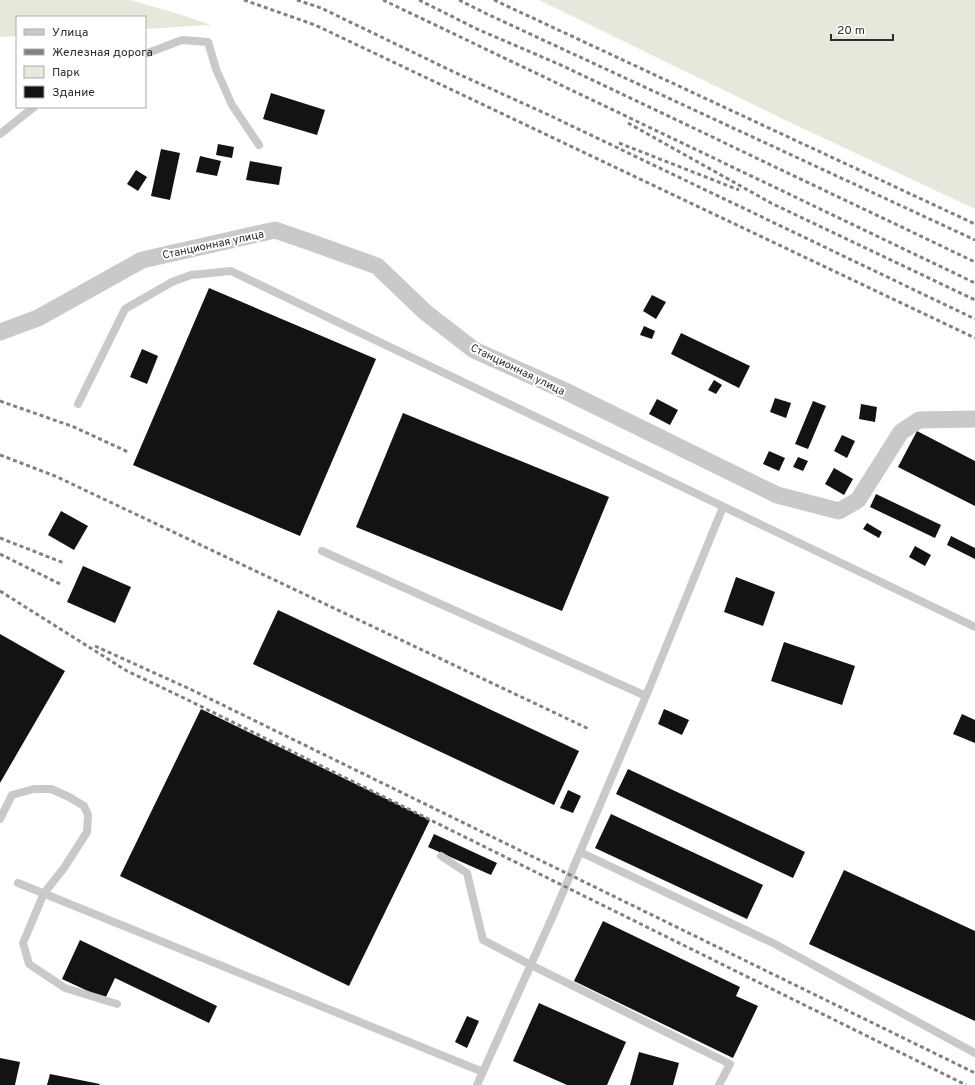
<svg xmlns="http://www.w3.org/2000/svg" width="975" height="1085" viewBox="0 0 975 1085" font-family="Overpass,sans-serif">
<rect width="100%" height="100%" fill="#fff"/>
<g fill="#e6e8db">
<path d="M 0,0 L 130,0 L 179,14 L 211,25 L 145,29 L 145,17 L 17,17 L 17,36 L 0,37 Z"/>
<path d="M 539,0 L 975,0 L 975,209 L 785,120 Z"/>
</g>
<g fill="#131313">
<path d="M 271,93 L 325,110 L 317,135 L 263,119 Z"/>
<path d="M 218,144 L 234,147 L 232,158 L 216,155 Z"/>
<path d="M 161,149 L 180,153 L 170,200 L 151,196 Z"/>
<path d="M 200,156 L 221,161 L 217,176 L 196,172 Z"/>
<path d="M 250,161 L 282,167 L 279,185 L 246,180 Z"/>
<path d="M 136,170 L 147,177 L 138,191 L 127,184 Z"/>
<path d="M 209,288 L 376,359 L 300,536 L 133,465 Z"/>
<path d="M 652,295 L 666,302 L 656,319 L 643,311 Z"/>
<path d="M 644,326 L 655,331 L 652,339 L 640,335 Z"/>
<path d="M 681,333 L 750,366 L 739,388 L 671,354 Z"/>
<path d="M 142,349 L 158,356 L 147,384 L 130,377 Z"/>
<path d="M 714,380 L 722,385 L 716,394 L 708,390 Z"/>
<path d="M 775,398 L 791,403 L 786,418 L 770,412 Z"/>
<path d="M 657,399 L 678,410 L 670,425 L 649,414 Z"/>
<path d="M 813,401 L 826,406 L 808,449 L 795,444 Z"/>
<path d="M 861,404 L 877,407 L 875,422 L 859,419 Z"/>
<path d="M 403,413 L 609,497 L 562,611 L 356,527 Z"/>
<path d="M 917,431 L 975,461 L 975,506 L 898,467 Z"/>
<path d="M 842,435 L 855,441 L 847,458 L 834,451 Z"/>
<path d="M 769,451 L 785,458 L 779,471 L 763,464 Z"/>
<path d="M 798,457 L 808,461 L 803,471 L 793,467 Z"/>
<path d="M 834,468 L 853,479 L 844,495 L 825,484 Z"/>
<path d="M 876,494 L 941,525 L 935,538 L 870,507 Z"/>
<path d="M 61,511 L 88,526 L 74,550 L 48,535 Z"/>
<path d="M 867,523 L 882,532 L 879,538 L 863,529 Z"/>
<path d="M 951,536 L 975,548 L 975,559 L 947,545 Z"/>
<path d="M 915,546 L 931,555 L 925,566 L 909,557 Z"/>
<path d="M 83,566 L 131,587 L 115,623 L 67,602 Z"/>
<path d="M 736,577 L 775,592 L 763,626 L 724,612 Z"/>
<path d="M 278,610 L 579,751 L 554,805 L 253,664 Z"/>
<path d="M 0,634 L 65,671 L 0,783 Z"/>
<path d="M 784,642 L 855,666 L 842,705 L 771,681 Z"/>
<path d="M 201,709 L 430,820 L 349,986 L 120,876 Z"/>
<path d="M 664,709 L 689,720 L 682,735 L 658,724 Z"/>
<path d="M 962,714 L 975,720 L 975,743 L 953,734 Z"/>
<path d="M 628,769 L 805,852 L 793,878 L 616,794 Z"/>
<path d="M 568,790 L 581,796 L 573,813 L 560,808 Z"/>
<path d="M 611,814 L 763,885 L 747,919 L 595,848 Z"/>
<path d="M 434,834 L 497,863 L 491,875 L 428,847 Z"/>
<path d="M 844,870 L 975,931 L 975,1021 L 809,944 Z"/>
<path d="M 603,921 L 740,987 L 736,996 L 758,1006 L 733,1058 L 574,981 Z"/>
<path d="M 80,940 L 217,1006 L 209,1023 L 115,978 L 105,999 L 62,979 Z"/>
<path d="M 539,1003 L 626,1042 L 607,1085 L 567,1085 L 513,1061 Z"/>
<path d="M 467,1016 L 479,1021 L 467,1048 L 455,1042 Z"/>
<path d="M 639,1052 L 679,1063 L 673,1085 L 630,1085 Z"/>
<path d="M 0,1058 L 20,1062 L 15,1085 L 0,1085 Z"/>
<path d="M 50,1074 L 100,1084 L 99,1085 L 47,1085 Z"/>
</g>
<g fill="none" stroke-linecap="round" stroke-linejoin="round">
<g stroke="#c9c9c9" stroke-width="8">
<path d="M 145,54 L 182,40 L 208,42 L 216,69 L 232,105 L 259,145"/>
<path d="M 0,134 L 34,107"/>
<path d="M 78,404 L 125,309 L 172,282 L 191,275 L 231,271 L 975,627"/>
<path d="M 322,551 L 646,696 L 723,507"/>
<path d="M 0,819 L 12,795 L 34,789 L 51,789 L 69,797 L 84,806 L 88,815 L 87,832 L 64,868 L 44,893 L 23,943 L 29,964 L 65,988 L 117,1004"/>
<path d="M 580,852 L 773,943 L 975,1053"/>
<path d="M 441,856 L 467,873 L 483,940 L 531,965 L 730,1064 L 719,1085"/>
<path d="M 18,883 L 483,1072"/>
<path d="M 477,1085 L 555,911 L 646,696"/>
</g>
<path stroke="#c9c9c9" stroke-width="17" d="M 0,332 L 38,318 L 142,260 L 275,230 L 307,241 L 377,266 L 425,312 L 474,350 L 561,389 L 777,495 L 839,511 L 858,500 L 901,432 L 919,420 L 975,419"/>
<g stroke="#818181" stroke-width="3" stroke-dasharray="4 3" stroke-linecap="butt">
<path d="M 244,0 L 315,25 L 975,338"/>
<path d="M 297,0 L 321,8 L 454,72 L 551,116 L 975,319"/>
<path d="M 383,0 L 975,283"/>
<path d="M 419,0 L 477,29 L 563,66 L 975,262"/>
<path d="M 459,0 L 487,14 L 975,240"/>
<path d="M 494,0 L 975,224"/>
<path d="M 628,123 L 771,203 L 975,300"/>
<path d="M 619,143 L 739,190"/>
<path d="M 0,401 L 74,427 L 128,452"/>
<path d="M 0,455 L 55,476 L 589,729"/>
<path d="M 0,538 L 64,563"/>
<path d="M 0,554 L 60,584"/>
<path d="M 0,591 L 127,671 L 190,701 L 966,1085"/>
<path d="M 95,646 L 192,690 L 975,1073"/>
</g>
</g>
<g text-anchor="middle" stroke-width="4" stroke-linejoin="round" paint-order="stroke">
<g font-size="11" fill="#2c2c2c" stroke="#fff">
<text transform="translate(213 244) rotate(-12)" y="4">Станционная улица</text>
<text transform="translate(518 369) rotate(26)" y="4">Станционная улица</text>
</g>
</g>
<rect x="16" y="16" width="130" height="92" fill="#ffffff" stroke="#ababab"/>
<rect x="24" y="29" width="20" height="6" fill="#c9c9c9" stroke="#ababab"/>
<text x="52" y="36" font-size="12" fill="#2c2c2c">Улица</text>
<rect x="24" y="49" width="20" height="6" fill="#818181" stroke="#ababab"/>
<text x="52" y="56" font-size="12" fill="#2c2c2c">Железная дорога</text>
<rect x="24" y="66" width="20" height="12" fill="#e6e8db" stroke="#ababab"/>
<text x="52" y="76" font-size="12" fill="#2c2c2c">Парк</text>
<rect x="24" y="86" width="20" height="12" fill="#131313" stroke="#ababab"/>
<text x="52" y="96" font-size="12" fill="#2c2c2c">Здание</text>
<path d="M831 34v6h62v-6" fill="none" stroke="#2c2c2c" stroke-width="2"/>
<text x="837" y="34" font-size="12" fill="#2c2c2c" stroke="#ffffff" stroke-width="3" paint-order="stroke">20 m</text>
</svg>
